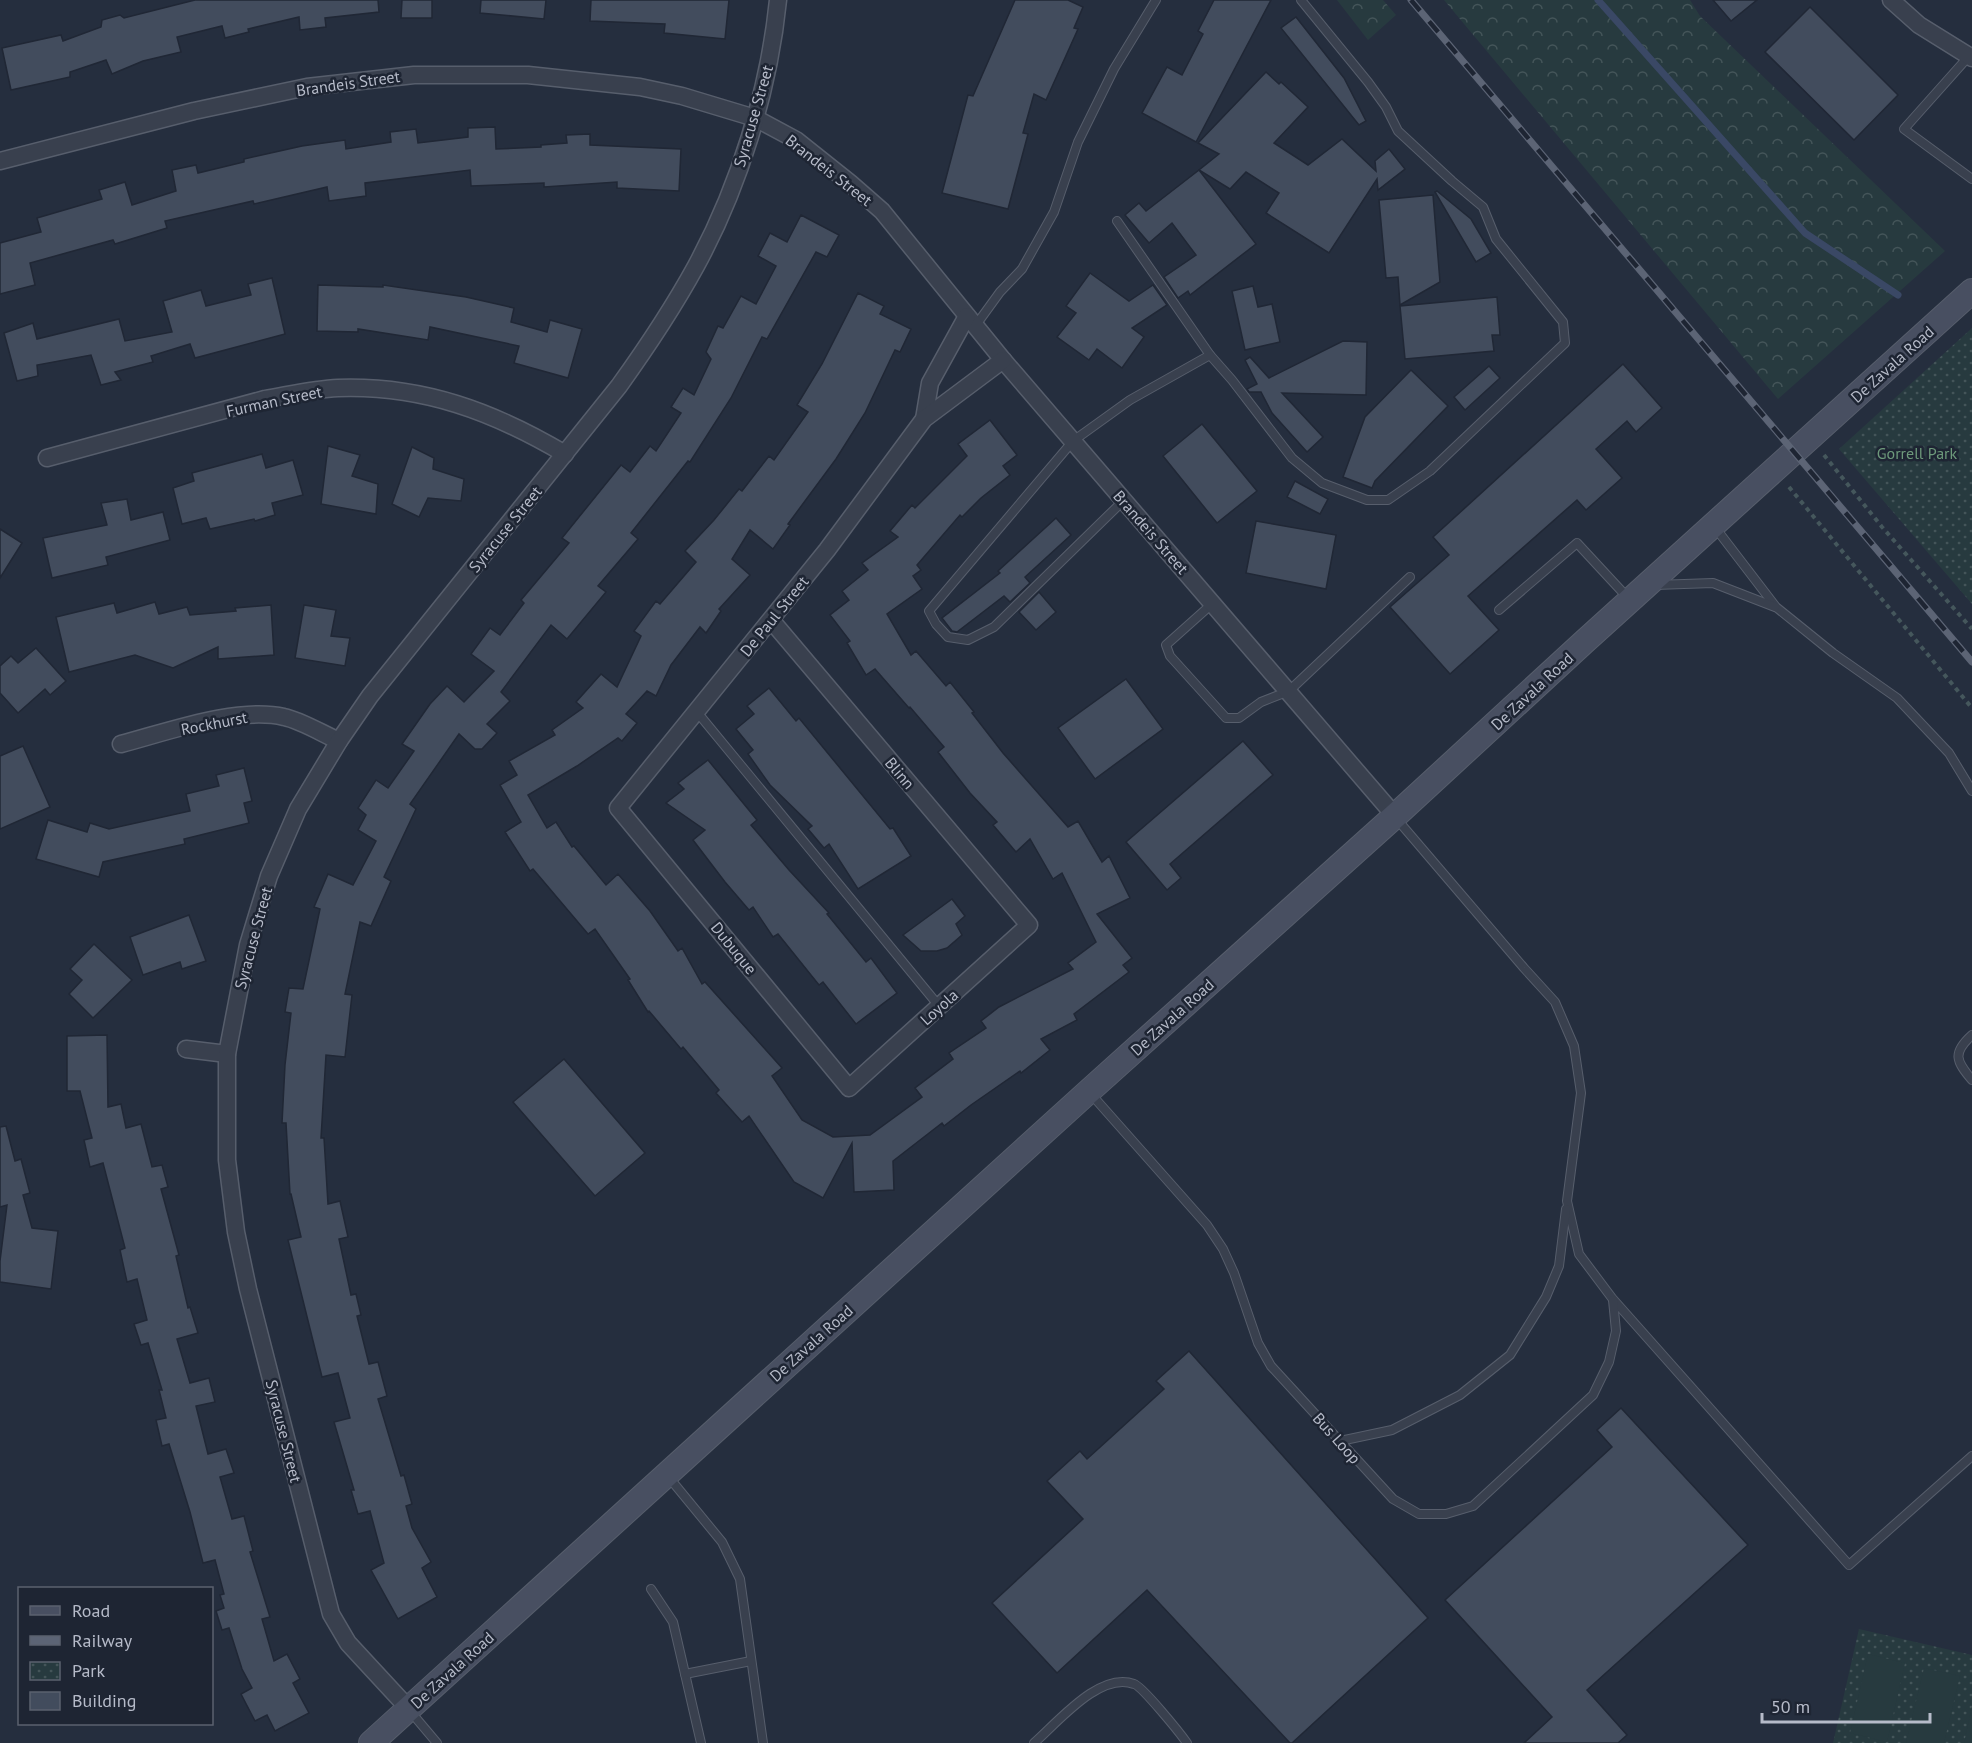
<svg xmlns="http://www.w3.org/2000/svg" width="1972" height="1743" viewBox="0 0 1972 1743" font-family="'PT Sans',sans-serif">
<defs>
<pattern id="forest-crowns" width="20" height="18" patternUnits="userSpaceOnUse" patternTransform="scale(1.5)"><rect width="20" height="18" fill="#273a3f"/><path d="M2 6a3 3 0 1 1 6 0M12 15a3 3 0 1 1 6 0" fill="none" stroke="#445559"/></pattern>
<pattern id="park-dots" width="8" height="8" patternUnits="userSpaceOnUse" patternTransform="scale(1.5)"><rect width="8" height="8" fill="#273a3f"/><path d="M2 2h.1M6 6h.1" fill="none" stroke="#445559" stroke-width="1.8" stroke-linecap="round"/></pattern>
</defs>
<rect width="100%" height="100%" fill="#252e3e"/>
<g fill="url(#forest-crowns)">
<path d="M 1337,0 L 1383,0 L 1396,15 L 1368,40 Z"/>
<path d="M 1444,0 L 1690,0 L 1700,16 L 1945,251 L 1778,399 Z"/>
</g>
<g fill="url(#park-dots)">
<path d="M 1972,328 L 1972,604 L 1839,449 Z"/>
<path d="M 1859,1629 L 1972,1655 L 1972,1743 L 1833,1743 Z"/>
</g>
<g fill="#273a3f">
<path d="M 1868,1654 L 1905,1663 L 1887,1742 L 1850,1733 Z"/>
<path d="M 1924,1668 L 1960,1676 L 1944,1743 L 1906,1743 Z"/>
<path d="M 1972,1706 L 1972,1743 L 1964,1743 Z"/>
</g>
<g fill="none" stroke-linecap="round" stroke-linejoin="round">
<path stroke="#3a4865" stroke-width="7" d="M 1598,0 L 1805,233 L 1898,295"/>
</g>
<g fill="#424c5d" stroke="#202735" stroke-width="1.5">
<path d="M 195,0 L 378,0 L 379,12 L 325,18 L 326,27 L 300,30 L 299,17 L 248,29 L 249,32 L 225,38 L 222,26 L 177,37 L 181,52 L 143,61 L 112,74 L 106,60 L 70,72 L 70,77 L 11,90 L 2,48 L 61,35 L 63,41 L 101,27 L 102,20 L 120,15 L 124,18 Z"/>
<path d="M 402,0 L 432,0 L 432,18 L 401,18 Z"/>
<path d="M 481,0 L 546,0 L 544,19 L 480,13 Z"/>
<path d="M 591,0 L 729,0 L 725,39 L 664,33 L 665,24 L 590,21 Z"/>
<path d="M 1015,0 L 1068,0 L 1083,7 L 1074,28 L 1078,29 L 1046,100 L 1034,94 L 1023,133 L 1028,134 L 1008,209 L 942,193 L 968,95 L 973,96 Z"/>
<path d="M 1214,0 L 1271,0 L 1196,142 L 1142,113 L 1167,67 L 1182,75 L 1203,34 L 1198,31 Z"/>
<path d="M 1713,0 L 1757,0 L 1731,21 Z"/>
<path d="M 1810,7 L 1898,95 L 1854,140 L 1765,52 Z"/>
<path d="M 1296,17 L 1344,78 L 1366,121 L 1359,125 L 1281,28 Z"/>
<path d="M 1266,72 L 1279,84 L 1281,82 L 1308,107 L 1274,143 L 1308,165 L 1342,139 L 1376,171 L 1375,161 L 1389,149 L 1405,169 L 1378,190 L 1377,179 L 1329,253 L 1266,213 L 1279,193 L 1246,172 L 1230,189 L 1199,170 L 1219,154 L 1198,143 Z"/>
<path d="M 495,127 L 496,149 L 541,147 L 541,145 L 567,143 L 566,135 L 590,134 L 590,145 L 681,149 L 679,191 L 617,188 L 617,182 L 544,187 L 544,183 L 471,186 L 470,170 L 365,183 L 366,196 L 329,201 L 327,187 L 254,204 L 253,201 L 165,221 L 167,228 L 115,244 L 113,240 L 30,263 L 35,285 L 0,294 L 0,243 L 41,232 L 37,218 L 102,199 L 99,190 L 125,182 L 132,205 L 176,191 L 172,170 L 196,165 L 198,173 L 244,162 L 244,159 L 302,146 L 345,140 L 346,149 L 391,142 L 390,132 L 416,129 L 418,143 L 468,137 L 468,128 Z"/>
<path d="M 1199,170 L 1256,244 L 1190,295 L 1188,291 L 1178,298 L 1164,277 L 1196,255 L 1172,223 L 1149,243 L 1125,215 L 1139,203 L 1146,211 Z"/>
<path d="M 1437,191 L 1471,219 L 1491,253 L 1476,262 L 1435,192 Z"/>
<path d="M 1433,195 L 1440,282 L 1400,305 L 1398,277 L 1386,278 L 1379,200 Z"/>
<path d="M 801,215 L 839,235 L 827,257 L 816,252 L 767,339 L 762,337 L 731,398 L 690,462 L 688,461 L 631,533 L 638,539 L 598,586 L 606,592 L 567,639 L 551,625 L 501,692 L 510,701 L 487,724 L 497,733 L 482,749 L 475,749 L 459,734 L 410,804 L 416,809 L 384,877 L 391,881 L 371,926 L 360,922 L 345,994 L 352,995 L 345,1057 L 326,1055 L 321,1138 L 324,1138 L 328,1204 L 340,1201 L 348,1237 L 339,1239 L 351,1295 L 356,1294 L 361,1315 L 357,1316 L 369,1364 L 378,1362 L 387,1396 L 378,1399 L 401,1476 L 404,1475 L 412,1504 L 406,1506 L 412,1528 L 431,1562 L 422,1568 L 437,1597 L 398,1619 L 371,1570 L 384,1563 L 370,1511 L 358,1514 L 351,1490 L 354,1490 L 334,1422 L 350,1418 L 338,1373 L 322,1377 L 288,1240 L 301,1237 L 291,1194 L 290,1194 L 286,1123 L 282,1123 L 285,1065 L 291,1013 L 285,1012 L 289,988 L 303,989 L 320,909 L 314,907 L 328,874 L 353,885 L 376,841 L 358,830 L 366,815 L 358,808 L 376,780 L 388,788 L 414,751 L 402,744 L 430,704 L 447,686 L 464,702 L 494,671 L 471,654 L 490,628 L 500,635 L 524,603 L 521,600 L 569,543 L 562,538 L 621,465 L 630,472 L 650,446 L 656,451 L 681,413 L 671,407 L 683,388 L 694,395 L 711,359 L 706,352 L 718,326 L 723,328 L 741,296 L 756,304 L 776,266 L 758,256 L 770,233 L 787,242 Z"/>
<path d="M 1090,273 L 1129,301 L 1153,285 L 1167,305 L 1132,328 L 1144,337 L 1122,368 L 1097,349 L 1089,360 L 1057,337 L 1076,313 L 1066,306 Z"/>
<path d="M 272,278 L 285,334 L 195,358 L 190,344 L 151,356 L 153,362 L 115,372 L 121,380 L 101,385 L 91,355 L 37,365 L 38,376 L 17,381 L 4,333 L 33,323 L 37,339 L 119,319 L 125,341 L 172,332 L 163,301 L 201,290 L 206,306 L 251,295 L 248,284 Z"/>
<path d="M 318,285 L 383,287 L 383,285 L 466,297 L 514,308 L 511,322 L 547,332 L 550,320 L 582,329 L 568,378 L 514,363 L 519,346 L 430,327 L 428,340 L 358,329 L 358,332 L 317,331 Z"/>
<path d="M 1253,286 L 1258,307 L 1272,304 L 1280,342 L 1245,350 L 1232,291 Z"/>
<path d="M 858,293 L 884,306 L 880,314 L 911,329 L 900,352 L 895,350 L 865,413 L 836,459 L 788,524 L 790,525 L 773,549 L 750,530 L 732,559 L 750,575 L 719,609 L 721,611 L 706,633 L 700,627 L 671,665 L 656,696 L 647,691 L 626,714 L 637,723 L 622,741 L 618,738 L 577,766 L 528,795 L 547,828 L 556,822 L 572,847 L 574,846 L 606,885 L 618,874 L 650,911 L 678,951 L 682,948 L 702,984 L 705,982 L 782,1068 L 772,1076 L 802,1120 L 833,1137 L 870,1135 L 922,1097 L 915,1088 L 953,1059 L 949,1053 L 986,1028 L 981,1021 L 999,1007 L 1073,969 L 1068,963 L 1096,942 L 1062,873 L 1053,879 L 1030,839 L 1016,852 L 993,825 L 997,822 L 970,793 L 938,752 L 944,747 L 910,707 L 909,708 L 875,669 L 866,675 L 847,643 L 850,641 L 830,615 L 849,600 L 842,591 L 868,570 L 862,563 L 898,537 L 890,531 L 912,505 L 915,508 L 967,456 L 958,444 L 990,420 L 1017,455 L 1003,466 L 1010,475 L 981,498 L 962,517 L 960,515 L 917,565 L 921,570 L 913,576 L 922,589 L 887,614 L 911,655 L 916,651 L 946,686 L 950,682 L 974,712 L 972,713 L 1003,753 L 1068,827 L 1078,821 L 1102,862 L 1109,856 L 1130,898 L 1097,914 L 1132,958 L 1123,965 L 1129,972 L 1074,1014 L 1077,1020 L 1041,1039 L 1050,1050 L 1021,1073 L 1020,1071 L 971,1105 L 944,1126 L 942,1123 L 893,1161 L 894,1190 L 854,1192 L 852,1143 L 823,1198 L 794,1182 L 749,1116 L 742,1122 L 716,1093 L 719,1090 L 683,1047 L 681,1049 L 649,1011 L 648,1012 L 628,980 L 630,979 L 595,929 L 588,934 L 533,869 L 530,871 L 505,832 L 521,822 L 500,785 L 517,775 L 509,761 L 555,735 L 552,730 L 583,708 L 576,702 L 601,674 L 617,687 L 641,636 L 634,631 L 656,601 L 660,604 L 696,562 L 685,551 L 714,520 L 739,489 L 742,491 L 769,456 L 774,460 L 808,412 L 797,405 L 822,364 Z"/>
<path d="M 1497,297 L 1500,335 L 1492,335 L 1494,351 L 1405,359 L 1400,306 Z"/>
<path d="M 1343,341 L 1367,342 L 1366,395 L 1282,393 L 1323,437 L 1307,452 L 1272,413 L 1261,392 L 1249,392 L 1247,389 L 1257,384 L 1245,360 L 1250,357 L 1269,378 Z"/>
<path d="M 1623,364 L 1662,408 L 1636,432 L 1627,421 L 1596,449 L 1622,478 L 1586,510 L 1577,500 L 1468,596 L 1499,630 L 1450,674 L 1390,607 L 1449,555 L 1433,537 Z"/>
<path d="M 1489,366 L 1500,378 L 1465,410 L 1454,397 Z"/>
<path d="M 1411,370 L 1448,406 L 1375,481 L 1372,488 L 1343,477 L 1365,417 Z"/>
<path d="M 1202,424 L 1257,491 L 1217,523 L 1163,456 Z"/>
<path d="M 328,446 L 360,455 L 352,476 L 378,484 L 376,514 L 321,504 Z"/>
<path d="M 412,447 L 434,458 L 433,469 L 464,479 L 461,501 L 428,498 L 419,517 L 392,504 Z"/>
<path d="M 262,454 L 266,468 L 293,460 L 303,495 L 272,503 L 275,515 L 255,521 L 254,519 L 210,529 L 206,518 L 182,524 L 173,488 L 194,481 L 192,473 Z"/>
<path d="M 1295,481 L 1328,499 L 1320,514 L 1287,497 Z"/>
<path d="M 127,499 L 131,520 L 163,512 L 170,540 L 106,557 L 108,565 L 52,578 L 43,538 L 107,525 L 101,503 Z"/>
<path d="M 1056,518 L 1071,535 L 1025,577 L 1030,583 L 1010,602 L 1004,596 L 957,632 L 952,631 L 942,618 L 1000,573 L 998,571 Z"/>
<path d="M 1256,521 L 1336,535 L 1326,589 L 1246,573 Z"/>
<path d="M 0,529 L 22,543 L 0,578 Z"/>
<path d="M 1039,592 L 1056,612 L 1036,630 L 1019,612 Z"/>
<path d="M 155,602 L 159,614 L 187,607 L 190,615 L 236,611 L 235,608 L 271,605 L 274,655 L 218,659 L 218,647 L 173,668 L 135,655 L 69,672 L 56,617 L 114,603 L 117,613 Z"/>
<path d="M 304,605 L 336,610 L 331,636 L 350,638 L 345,666 L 295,658 Z"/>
<path d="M 36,648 L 66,681 L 50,695 L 45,689 L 18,713 L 0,693 L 0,666 L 11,656 L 18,663 Z"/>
<path d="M 1126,679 L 1163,729 L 1095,779 L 1058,728 Z"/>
<path d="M 769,688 L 796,721 L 799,718 L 890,829 L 893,828 L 911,856 L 858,889 L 829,844 L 824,848 L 808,829 L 812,826 L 770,785 L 748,754 L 753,750 L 736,729 L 754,714 L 747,706 Z"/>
<path d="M 1243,741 L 1273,775 L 1170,864 L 1181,878 L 1167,890 L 1126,842 Z"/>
<path d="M 23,746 L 50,807 L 0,829 L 0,756 Z"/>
<path d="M 708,760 L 757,820 L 751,825 L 789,870 L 829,913 L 827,914 L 866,962 L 871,958 L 897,993 L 856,1024 L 823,982 L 819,985 L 778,934 L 773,937 L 753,907 L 749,910 L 725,882 L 693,840 L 705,830 L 666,803 L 684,789 L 678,783 Z"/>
<path d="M 244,768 L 252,801 L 244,803 L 249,823 L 184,839 L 185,844 L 103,862 L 99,877 L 36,859 L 48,820 L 87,832 L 90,823 L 109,829 L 190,811 L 186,794 L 219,786 L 216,775 Z"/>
<path d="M 952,899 L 965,916 L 956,924 L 962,935 L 947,948 L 937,951 L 921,951 L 903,935 Z"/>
<path d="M 189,915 L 206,961 L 182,969 L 180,962 L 143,975 L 130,937 Z"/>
<path d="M 94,944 L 132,980 L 93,1018 L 69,994 L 82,980 L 70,969 Z"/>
<path d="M 107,1035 L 108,1107 L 121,1104 L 126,1128 L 141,1124 L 152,1167 L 162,1165 L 168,1187 L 161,1189 L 179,1255 L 176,1256 L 188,1308 L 190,1307 L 198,1333 L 177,1339 L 190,1383 L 209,1378 L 215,1402 L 196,1406 L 208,1454 L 226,1449 L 234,1473 L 220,1477 L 232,1519 L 244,1516 L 253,1551 L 250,1552 L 270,1617 L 262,1619 L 274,1661 L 287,1654 L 300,1679 L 293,1683 L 309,1713 L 275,1731 L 267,1715 L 255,1721 L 241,1694 L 252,1688 L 242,1669 L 229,1628 L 222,1630 L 216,1611 L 224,1608 L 220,1595 L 224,1594 L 215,1560 L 203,1563 L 190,1512 L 169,1444 L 162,1446 L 156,1420 L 166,1418 L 159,1390 L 162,1390 L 148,1343 L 141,1345 L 134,1324 L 147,1320 L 137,1279 L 127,1282 L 120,1250 L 125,1248 L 103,1163 L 90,1167 L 84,1140 L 92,1138 L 80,1091 L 67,1091 L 67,1036 Z"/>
<path d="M 564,1059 L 645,1153 L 595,1196 L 513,1102 Z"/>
<path d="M 6,1126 L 15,1161 L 21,1159 L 30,1193 L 23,1195 L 32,1228 L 58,1231 L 51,1289 L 0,1282 L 0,1261 L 7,1205 L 0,1207 L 0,1127 Z"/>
<path d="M 1189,1351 L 1428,1618 L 1292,1743 L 1290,1743 L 1147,1590 L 1057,1673 L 992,1603 L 1083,1519 L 1047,1481 L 1080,1451 L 1087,1459 L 1164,1389 L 1156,1381 Z"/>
<path d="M 1621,1408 L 1748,1545 L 1587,1690 L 1627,1735 L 1618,1743 L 1524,1743 L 1552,1717 L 1445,1600 L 1612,1447 L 1597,1430 Z"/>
</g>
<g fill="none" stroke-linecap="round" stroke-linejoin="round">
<defs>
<g id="service">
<path d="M 1969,56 L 1904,129 L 1972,179"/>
<path d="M 1117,221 L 1210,355"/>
<path d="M 976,325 L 1000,292 L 1022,269 L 1054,212 L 1078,142 L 1114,69 L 1156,0"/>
<path d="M 1124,500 L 994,627 L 968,640 L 948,637 L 936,624 L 929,611 L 1073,441 L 1130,400 L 1210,355 L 1232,380 L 1292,458 L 1322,483 L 1367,500 L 1388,500 L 1430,471 L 1565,343 L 1563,322 L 1496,239 L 1483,207 L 1452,181 L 1398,131 L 1386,107 L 1368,82 L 1301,0"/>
<path d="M 1714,526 L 1776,607 L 1833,653 L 1897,698 L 1949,753 L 1972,791"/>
<path d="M 1655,585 L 1713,583 L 1775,607"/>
<path d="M 1213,603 L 1166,645 L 1170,656 L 1226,718 L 1239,718 L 1261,702 L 1289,691 L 1410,577"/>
<path d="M 1499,610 L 1577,543 L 1628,598"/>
<path d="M 697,712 L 939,1006"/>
<path d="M 1395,817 L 1524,968 L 1555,1002 L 1574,1046 L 1581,1093 L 1567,1201 L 1579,1254 L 1612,1298 L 1849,1565 L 1972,1456"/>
<path d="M 1972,1035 C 1952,1053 1956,1061 1972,1080"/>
<path d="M 1091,1094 L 1207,1225 L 1223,1249 L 1234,1273 L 1258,1343 L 1271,1366 L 1393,1499 L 1419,1514 L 1446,1514 L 1473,1506 L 1593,1395 L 1609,1362 L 1616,1331 L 1613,1300"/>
<path d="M 1340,1441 L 1392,1430 L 1460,1395 L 1510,1355 L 1546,1297 L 1559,1266 L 1566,1209"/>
<path d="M 667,1475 L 722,1542 L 740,1579 L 763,1743"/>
<path d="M 651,1589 L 673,1622 L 701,1743"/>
<path d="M 685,1674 L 751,1661"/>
<path d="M 410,1711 L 437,1743"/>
<path d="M 1034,1743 C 1058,1722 1100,1671 1134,1684 C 1142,1686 1180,1733 1187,1743"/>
</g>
<g id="minor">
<path d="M 1891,0 L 1919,25 L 1972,58"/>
<path d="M 0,161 L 194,111 L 307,87 L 414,75 L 528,75 L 640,87 L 682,96 L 755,118 L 796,140 L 850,183 L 882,211 L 1003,360 L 1395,816"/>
<path d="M 924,419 L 930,383 L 967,316"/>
<path d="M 47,458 L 265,399 C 289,395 314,389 338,388 C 423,385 494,412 565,454"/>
<path d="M 771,620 L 1029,925 L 849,1088 L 618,808 L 827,550 L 924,419 L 1003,360"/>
<path d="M 121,744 C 167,732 238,706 284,717 C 300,720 323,734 339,741"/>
<path d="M 186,1049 L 227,1054"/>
<path d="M 409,1709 L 348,1643 L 331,1614 L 248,1289 L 236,1232 L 227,1160 L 227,1054 L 248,945 L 269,876 L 298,809 L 339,741 L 370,696 L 619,386 C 647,347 673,308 696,266 C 739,187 769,90 778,0"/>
</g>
<path id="secondary" d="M 371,1743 L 1089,1091 L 1395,816 L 1584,642 L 1972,291"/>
</defs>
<use href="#service" stroke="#575e6c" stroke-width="10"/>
<use href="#minor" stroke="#575e6c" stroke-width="19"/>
<use href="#secondary" stroke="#575e6c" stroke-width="26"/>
<g stroke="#45575c" stroke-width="4" stroke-dasharray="4.5 4.5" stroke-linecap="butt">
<path d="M 1824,455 L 1882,527 L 1972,629"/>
<path d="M 1789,487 L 1972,708"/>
</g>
<use href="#service" stroke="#39404e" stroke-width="8"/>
<use href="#minor" stroke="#39404e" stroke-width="16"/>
<use href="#secondary" stroke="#484f61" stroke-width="24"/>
<defs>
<path id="rail" d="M 1411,0 L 1972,662"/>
</defs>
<use href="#rail" stroke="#5c6475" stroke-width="7"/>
<use href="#rail" stroke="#1e2533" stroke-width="4.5" stroke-dasharray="14" stroke-linecap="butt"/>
</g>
<g text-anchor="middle" stroke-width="5" stroke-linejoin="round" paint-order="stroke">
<g font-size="16" fill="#b6bbc9" stroke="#1e2533">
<text transform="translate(348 83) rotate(-8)" y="6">Brandeis Street</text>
<text transform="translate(753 116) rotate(-74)" y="6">Syracuse Street</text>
<text transform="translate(829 170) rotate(38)" y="6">Brandeis Street</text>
<text transform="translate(1892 364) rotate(-42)" y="6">De Zavala Road</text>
<text transform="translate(274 401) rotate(-12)" y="6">Furman Street</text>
<text transform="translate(505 529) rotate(-51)" y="6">Syracuse Street</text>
<text transform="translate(1151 532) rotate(49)" y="6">Brandeis Street</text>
<text transform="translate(774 616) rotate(-51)" y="6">De Paul Street</text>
<text transform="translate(1532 691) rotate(-43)" y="6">De Zavala Road</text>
<text transform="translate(214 723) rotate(-11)" y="6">Rockhurst</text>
<text transform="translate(900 773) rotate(50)" y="6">Blinn</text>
<text transform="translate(253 938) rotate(-75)" y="6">Syracuse Street</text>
<text transform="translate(734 948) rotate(51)" y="6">Dubuque</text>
<text transform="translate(939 1007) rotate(-42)" y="6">Loyola</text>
<text transform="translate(1172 1017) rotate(-42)" y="6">De Zavala Road</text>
<text transform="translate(811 1343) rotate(-42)" y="6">De Zavala Road</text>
<text transform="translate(284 1431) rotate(76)" y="6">Syracuse Street</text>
<text transform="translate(1337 1438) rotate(48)" y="6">Bus Loop</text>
<text transform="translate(452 1670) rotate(-42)" y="6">De Zavala Road</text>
</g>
<g font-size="16" fill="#6d997b" stroke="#1e2533">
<text x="1917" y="459">Gorrell Park</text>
</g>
</g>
<rect x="18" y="1587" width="195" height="138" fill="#1e2533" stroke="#5b616f" stroke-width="1.5"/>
<rect x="30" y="1606" width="30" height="9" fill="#484f61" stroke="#5b616f" stroke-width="1.5"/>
<text x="72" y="1617" font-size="18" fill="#b6bbc9">Road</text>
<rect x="30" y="1636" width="30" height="9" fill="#5c6475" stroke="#5b616f" stroke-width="1.5"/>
<text x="72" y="1647" font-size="18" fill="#b6bbc9">Railway</text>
<rect x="30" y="1662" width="30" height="18" fill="url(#park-dots)" stroke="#5b616f" stroke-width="1.5"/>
<text x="72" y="1677" font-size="18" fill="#b6bbc9">Park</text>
<rect x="30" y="1692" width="30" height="18" fill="#424c5d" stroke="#5b616f" stroke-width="1.5"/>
<text x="72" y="1707" font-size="18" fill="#b6bbc9">Building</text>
<path d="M1762 1713v9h168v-9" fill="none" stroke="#b6bbc9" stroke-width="3"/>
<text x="1771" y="1713" font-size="18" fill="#b6bbc9" stroke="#1e2533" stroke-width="4.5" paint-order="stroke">50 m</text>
</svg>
